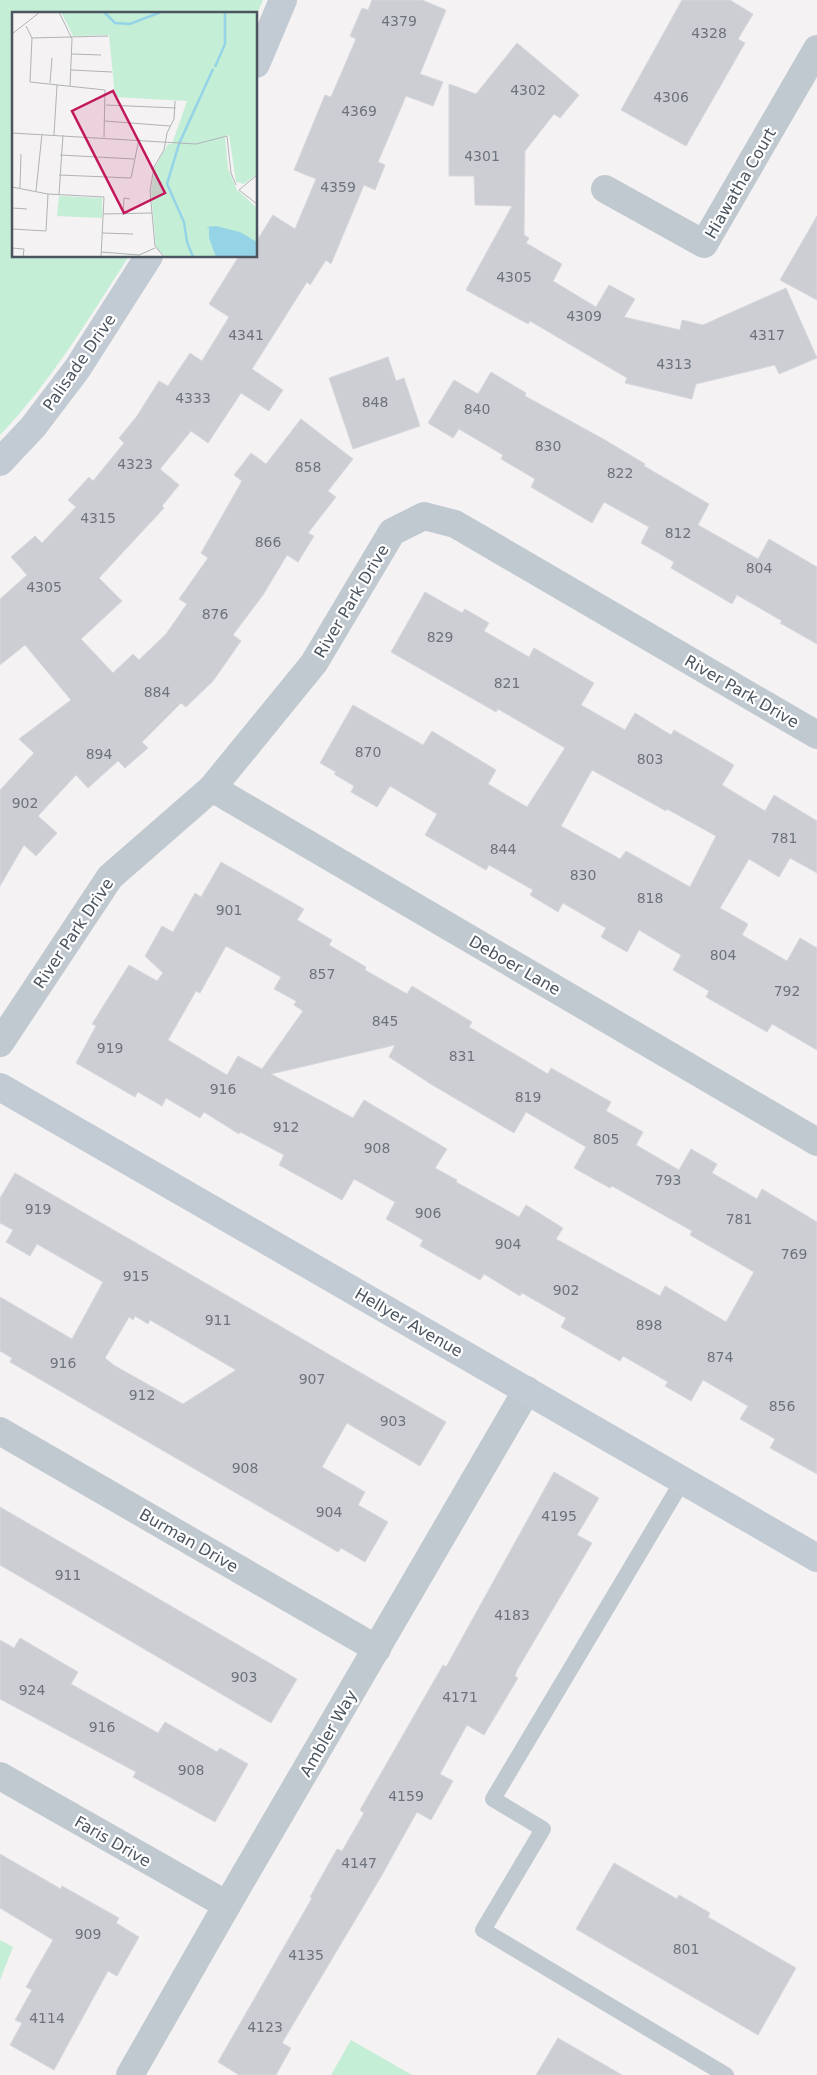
<svg xmlns="http://www.w3.org/2000/svg" width="817" height="2075" viewBox="0 0 817 2075" font-family="'DejaVu Sans',sans-serif">
<rect width="100%" height="100%" fill="#f4f2f2"/>
<g fill="#c5eed6">
<path d="M 0,0 L 263,0 L 256,16 L 256,14 L 14,14 L 14,256 L 129,256 C 89,318 51,382 0,435 Z"/>
<path d="M 0,1940 L 13,1947 L 0,1980 Z"/>
<path d="M 351,2040 L 412,2075 L 331,2075 Z"/>
</g>
<g fill="#cdced4" stroke="#d7d8dd" fill-rule="evenodd">
<path d="M 372,0 L 422,0 L 446,10 L 420,74 L 443,82 L 433,106 L 406,96 L 378,162 L 385,165 L 375,190 L 364,185 L 331,264 L 326,260 L 310,285 L 307,282 L 252,369 L 283,390 L 269,411 L 241,393 L 208,443 L 191,431 L 160,469 L 179,485 L 162,506 L 164,508 L 99,578 L 122,601 L 81,639 L 113,673 L 133,654 L 139,660 L 166,634 L 187,604 L 179,599 L 208,558 L 201,553 L 242,481 L 234,475 L 251,453 L 266,464 L 301,419 L 353,459 L 328,491 L 336,497 L 308,533 L 314,536 L 298,562 L 287,555 L 263,595 L 233,635 L 241,641 L 213,681 L 186,707 L 181,703 L 142,742 L 148,748 L 125,768 L 118,761 L 88,788 L 76,775 L 38,816 L 57,833 L 36,856 L 24,845 L 0,886 L 0,790 L 34,753 L 19,739 L 71,700 L 25,645 L 0,665 L 0,599 L 27,575 L 11,557 L 35,536 L 42,543 L 76,507 L 68,500 L 89,477 L 93,481 L 124,443 L 119,438 L 137,416 L 159,381 L 168,386 L 190,353 L 202,361 L 229,317 L 209,304 L 239,256 L 256,256 L 256,242 L 273,215 L 295,229 L 316,179 L 294,170 L 325,95 L 331,97 L 356,39 L 350,36 L 362,8 L 368,10 Z"/>
<path d="M 682,0 L 730,0 L 753,14 L 738,39 L 745,43 L 686,146 L 621,110 Z"/>
<path d="M 517,43 L 579,95 L 560,118 L 554,114 L 525,151 L 524,235 L 529,238 L 526,243 L 562,264 L 553,281 L 596,307 L 609,285 L 635,299 L 624,317 L 680,330 L 682,320 L 703,325 L 786,288 L 817,358 L 779,374 L 775,365 L 696,384 L 692,399 L 625,383 L 627,378 L 530,321 L 528,324 L 466,290 L 512,206 L 475,205 L 474,176 L 449,176 L 449,84 L 476,94 Z"/>
<path d="M 817,216 L 817,300 L 780,280 Z"/>
<path d="M 388,357 L 396,381 L 404,378 L 420,426 L 353,449 L 329,378 Z"/>
<path d="M 491,372 L 526,393 L 525,396 L 605,440 L 645,464 L 644,466 L 709,504 L 698,525 L 758,559 L 769,539 L 817,567 L 817,644 L 780,623 L 782,621 L 737,595 L 732,604 L 671,568 L 674,562 L 641,543 L 649,527 L 604,502 L 592,523 L 531,487 L 535,479 L 501,459 L 503,455 L 459,429 L 453,438 L 428,423 L 454,380 L 478,394 Z"/>
<path d="M 425,592 L 462,613 L 465,609 L 489,623 L 484,631 L 529,657 L 534,648 L 594,683 L 581,705 L 625,730 L 635,713 L 671,735 L 674,730 L 734,765 L 722,785 L 765,811 L 774,795 L 817,821 L 817,873 L 790,858 L 779,877 L 749,859 L 720,908 L 748,924 L 742,935 L 787,961 L 800,938 L 817,948 L 817,1050 L 772,1024 L 767,1032 L 706,997 L 709,991 L 673,970 L 681,955 L 639,930 L 627,952 L 601,937 L 606,928 L 563,903 L 558,912 L 530,895 L 533,890 L 489,865 L 486,870 L 425,835 L 437,814 L 390,786 L 377,807 L 351,792 L 354,786 L 334,774 L 336,772 L 320,763 L 353,705 L 423,745 L 432,731 L 496,770 L 488,784 L 527,807 L 565,748 L 498,709 L 496,712 L 391,652 ZM 592,770 L 666,811 L 667,809 L 716,836 L 690,887 L 626,851 L 620,859 L 561,826 Z"/>
<path d="M 221,862 L 304,909 L 297,920 L 332,940 L 329,945 L 366,967 L 365,970 L 407,994 L 412,986 L 472,1022 L 469,1027 L 548,1074 L 551,1068 L 611,1102 L 606,1111 L 643,1132 L 636,1145 L 679,1170 L 691,1149 L 717,1164 L 712,1173 L 757,1199 L 762,1189 L 817,1222 L 817,1474 L 770,1448 L 775,1439 L 740,1419 L 748,1406 L 703,1380 L 691,1401 L 665,1386 L 668,1382 L 623,1356 L 620,1361 L 561,1327 L 566,1318 L 522,1293 L 520,1296 L 484,1274 L 480,1280 L 420,1246 L 423,1240 L 386,1219 L 395,1202 L 354,1179 L 342,1200 L 279,1165 L 284,1155 L 240,1132 L 239,1134 L 204,1112 L 200,1118 L 166,1098 L 162,1106 L 138,1092 L 135,1097 L 76,1063 L 96,1026 L 92,1024 L 129,965 L 157,981 L 163,973 L 145,956 L 162,926 L 173,932 L 195,893 L 201,897 ZM 226,946 L 281,977 L 274,989 L 296,1001 L 294,1005 L 303,1011 L 262,1069 L 238,1056 L 227,1075 L 168,1040 L 196,991 L 200,993 ZM 395,1045 L 389,1057 L 434,1086 L 514,1133 L 526,1112 L 586,1147 L 574,1168 L 610,1188 L 612,1186 L 692,1231 L 690,1235 L 754,1272 L 726,1322 L 665,1286 L 660,1296 L 556,1239 L 563,1228 L 526,1205 L 519,1217 L 456,1182 L 457,1180 L 435,1168 L 447,1149 L 364,1100 L 353,1118 L 271,1074 Z"/>
<path d="M 15,1173 L 446,1422 L 420,1466 L 347,1423 L 322,1467 L 365,1492 L 358,1505 L 388,1522 L 365,1562 L 341,1548 L 338,1552 L 10,1362 L 12,1358 L 0,1351 L 0,1297 L 72,1339 L 103,1282 L 37,1244 L 30,1256 L 6,1242 L 13,1230 L 0,1223 L 0,1198 ZM 135,1316 L 148,1324 L 150,1320 L 236,1370 L 183,1404 L 115,1366 L 105,1358 L 129,1317 L 133,1320 Z"/>
<path d="M 554,1472 L 599,1498 L 577,1535 L 592,1543 L 517,1670 L 515,1676 L 518,1678 L 484,1735 L 467,1725 L 440,1774 L 453,1781 L 431,1820 L 417,1812 L 404,1835 L 382,1875 L 282,2043 L 291,2048 L 276,2075 L 239,2075 L 218,2062 L 312,1898 L 310,1897 L 337,1849 L 342,1851 L 364,1813 L 360,1810 L 443,1665 L 446,1667 Z"/>
<path d="M 0,1507 L 297,1679 L 271,1723 L 0,1565 Z"/>
<path d="M 20,1638 L 78,1672 L 71,1684 L 158,1733 L 165,1722 L 217,1752 L 220,1748 L 248,1764 L 215,1822 L 133,1777 L 136,1772 L 0,1699 L 0,1640 L 14,1648 Z"/>
<path d="M 0,1854 L 61,1889 L 62,1886 L 119,1918 L 116,1923 L 139,1937 L 117,1976 L 108,1971 L 54,2070 L 10,2045 L 22,2023 L 15,2020 L 32,1990 L 26,1987 L 53,1940 L 0,1908 Z"/>
<path d="M 614,1863 L 677,1899 L 679,1895 L 710,1913 L 708,1917 L 796,1968 L 758,2035 L 576,1929 Z"/>
<path d="M 558,2038 L 622,2075 L 536,2075 Z"/>
</g>
<g fill="none" stroke-linecap="round" stroke-linejoin="round">
<path stroke="#c1c9d0" stroke-width="16" d="M 683,1480 L 493,1799 L 543,1829 L 483,1930 L 726,2075"/>
<g stroke="#c1c9d0" stroke-width="28">
<path d="M 605,189 L 704,244 L 817,49"/>
<path d="M 212,788 L 817,1142"/>
<path d="M 0,1043 L 110,877 L 212,788 L 314,663 L 392,532 L 424,516 L 455,524 L 817,735"/>
<path d="M 0,1431 L 377,1649"/>
<path d="M 0,1776 L 227,1905"/>
<path d="M 130,2075 L 227,1905 L 527,1390"/>
</g>
<g stroke="#c2cad4" stroke-width="28">
<path d="M 256,64 L 283,0"/>
<path d="M 0,462 L 33,427 L 77,369 L 149,256"/>
<path d="M 0,1087 L 817,1558"/>
</g>
</g>
<g text-anchor="middle" stroke-width="4.5" stroke-linejoin="round" paint-order="stroke">
<g font-size="14" fill="#6c737c">
<text x="399" y="26">4379</text>
<text x="709" y="38">4328</text>
<text x="528" y="95">4302</text>
<text x="671" y="102">4306</text>
<text x="359" y="116">4369</text>
<text x="482" y="161">4301</text>
<text x="338" y="192">4359</text>
<text x="514" y="282">4305</text>
<text x="584" y="321">4309</text>
<text x="246" y="340">4341</text>
<text x="767" y="340">4317</text>
<text x="674" y="369">4313</text>
<text x="193" y="403">4333</text>
<text x="375" y="407">848</text>
<text x="477" y="414">840</text>
<text x="548" y="451">830</text>
<text x="135" y="469">4323</text>
<text x="308" y="472">858</text>
<text x="620" y="478">822</text>
<text x="98" y="523">4315</text>
<text x="678" y="538">812</text>
<text x="268" y="547">866</text>
<text x="759" y="573">804</text>
<text x="44" y="592">4305</text>
<text x="215" y="619">876</text>
<text x="440" y="642">829</text>
<text x="507" y="688">821</text>
<text x="157" y="697">884</text>
<text x="368" y="757">870</text>
<text x="99" y="759">894</text>
<text x="650" y="764">803</text>
<text x="25" y="808">902</text>
<text x="784" y="843">781</text>
<text x="503" y="854">844</text>
<text x="583" y="880">830</text>
<text x="650" y="903">818</text>
<text x="229" y="915">901</text>
<text x="723" y="960">804</text>
<text x="322" y="979">857</text>
<text x="787" y="996">792</text>
<text x="385" y="1026">845</text>
<text x="110" y="1053">919</text>
<text x="462" y="1061">831</text>
<text x="223" y="1094">916</text>
<text x="528" y="1102">819</text>
<text x="286" y="1132">912</text>
<text x="606" y="1144">805</text>
<text x="377" y="1153">908</text>
<text x="668" y="1185">793</text>
<text x="38" y="1214">919</text>
<text x="428" y="1218">906</text>
<text x="739" y="1224">781</text>
<text x="508" y="1249">904</text>
<text x="794" y="1259">769</text>
<text x="136" y="1281">915</text>
<text x="566" y="1295">902</text>
<text x="218" y="1325">911</text>
<text x="649" y="1330">898</text>
<text x="720" y="1362">874</text>
<text x="63" y="1368">916</text>
<text x="312" y="1384">907</text>
<text x="142" y="1400">912</text>
<text x="782" y="1411">856</text>
<text x="393" y="1426">903</text>
<text x="245" y="1473">908</text>
<text x="329" y="1517">904</text>
<text x="559" y="1521">4195</text>
<text x="68" y="1580">911</text>
<text x="512" y="1620">4183</text>
<text x="244" y="1682">903</text>
<text x="32" y="1695">924</text>
<text x="460" y="1702">4171</text>
<text x="102" y="1732">916</text>
<text x="191" y="1775">908</text>
<text x="406" y="1801">4159</text>
<text x="359" y="1868">4147</text>
<text x="88" y="1939">909</text>
<text x="686" y="1954">801</text>
<text x="306" y="1960">4135</text>
<text x="47" y="2023">4114</text>
<text x="265" y="2032">4123</text>
</g>
<g font-size="16" fill="#4b555f" stroke="#fff">
<text transform="translate(740 183) rotate(-60)" y="6">Hiawatha Court</text>
<text transform="translate(79 362) rotate(-55)" y="6">Palisade Drive</text>
<text transform="translate(351 601) rotate(-59)" y="6">River Park Drive</text>
<text transform="translate(742 691) rotate(30)" y="6">River Park Drive</text>
<text transform="translate(73 933) rotate(-56)" y="6">River Park Drive</text>
<text transform="translate(515 965) rotate(30)" y="6">Deboer Lane</text>
<text transform="translate(409 1322) rotate(30)" y="6">Hellyer Avenue</text>
<text transform="translate(189 1540) rotate(30)" y="6">Burman Drive</text>
<text transform="translate(328 1733) rotate(-60)" y="6">Ambler Way</text>
<text transform="translate(113 1841) rotate(30)" y="6">Faris Drive</text>
</g>
</g>
<g transform="translate(12 12)">
<rect width="245" height="245" fill="#f4f2f2"/>
<path d="M 49,0 L 245,0 L 245,162 L 232,172 L 224,170 L 217,123 L 213,124 L 216,157 L 225,178 L 245,196 L 245,245 L 154,245 L 148,240 L 144,236 L 139,179 L 143,155 L 156,132 L 160,132 L 175,89 L 103,85 L 97,23 L 61,24 ZM 47,184 L 90,186 L 90,206 L 45,204 Z" fill="#c5eed6"/>
<path d="M 204,214 L 228,220 L 245,230 L 245,245 L 204,245 L 197,226 L 197,216 L 194,215 Z" fill="#95d4e7"/>
<path fill="none" stroke="#95d4e7" stroke-width="2.5" d="M 92,0 L 103,11 L 118,12 L 149,0M 203,55 L 213,32 L 213,0M 181,245 L 175,230 L 172,210 L 155,172 L 167,132 L 201,57"/>
<path fill="none" stroke="#b0b3b7" stroke-width="1" d="M 47,0 L 60,27 L 58,74M 14,14 L 20,26 L 18,70 L 93,78 L 92,125M 0,22 L 28,0M 20,26 L 96,24M 60,42 L 89,43M 59,58 L 100,60M 38,71 L 40,46M 94,93 L 164,96M 93,109 L 158,114M 0,121 L 184,132 L 215,124 L 219,161 L 224,173M 42,123 L 45,73M 48,143 L 122,147M 47,163 L 119,166 L 127,127M 0,175 L 36,182 L 92,185 L 89,245M 8,176 L 9,142M 227,178 L 245,192M 227,178 L 245,163M 24,179 L 30,122M 47,182 L 51,123M 0,196 L 15,197M 91,202 L 140,201M 111,203 L 112,186 L 118,187M 0,217 L 34,219 L 36,182M 90,221 L 121,222M 0,236 L 12,237 L 11,245M 89,240 L 127,243 L 143,236M 152,245 L 143,234 L 138,179 L 142,155 L 152,138 L 155,121 L 162,107 L 163,89"/>
<path fill="#c2185b" fill-opacity="0.15" stroke="#c2185b" stroke-width="2.5" d="M 101,79 L 153,181 L 112,201 L 60,99 Z"/>
<rect width="245" height="245" fill="none" stroke="#4b555f" stroke-width="2.5"/>
</g>
</svg>
